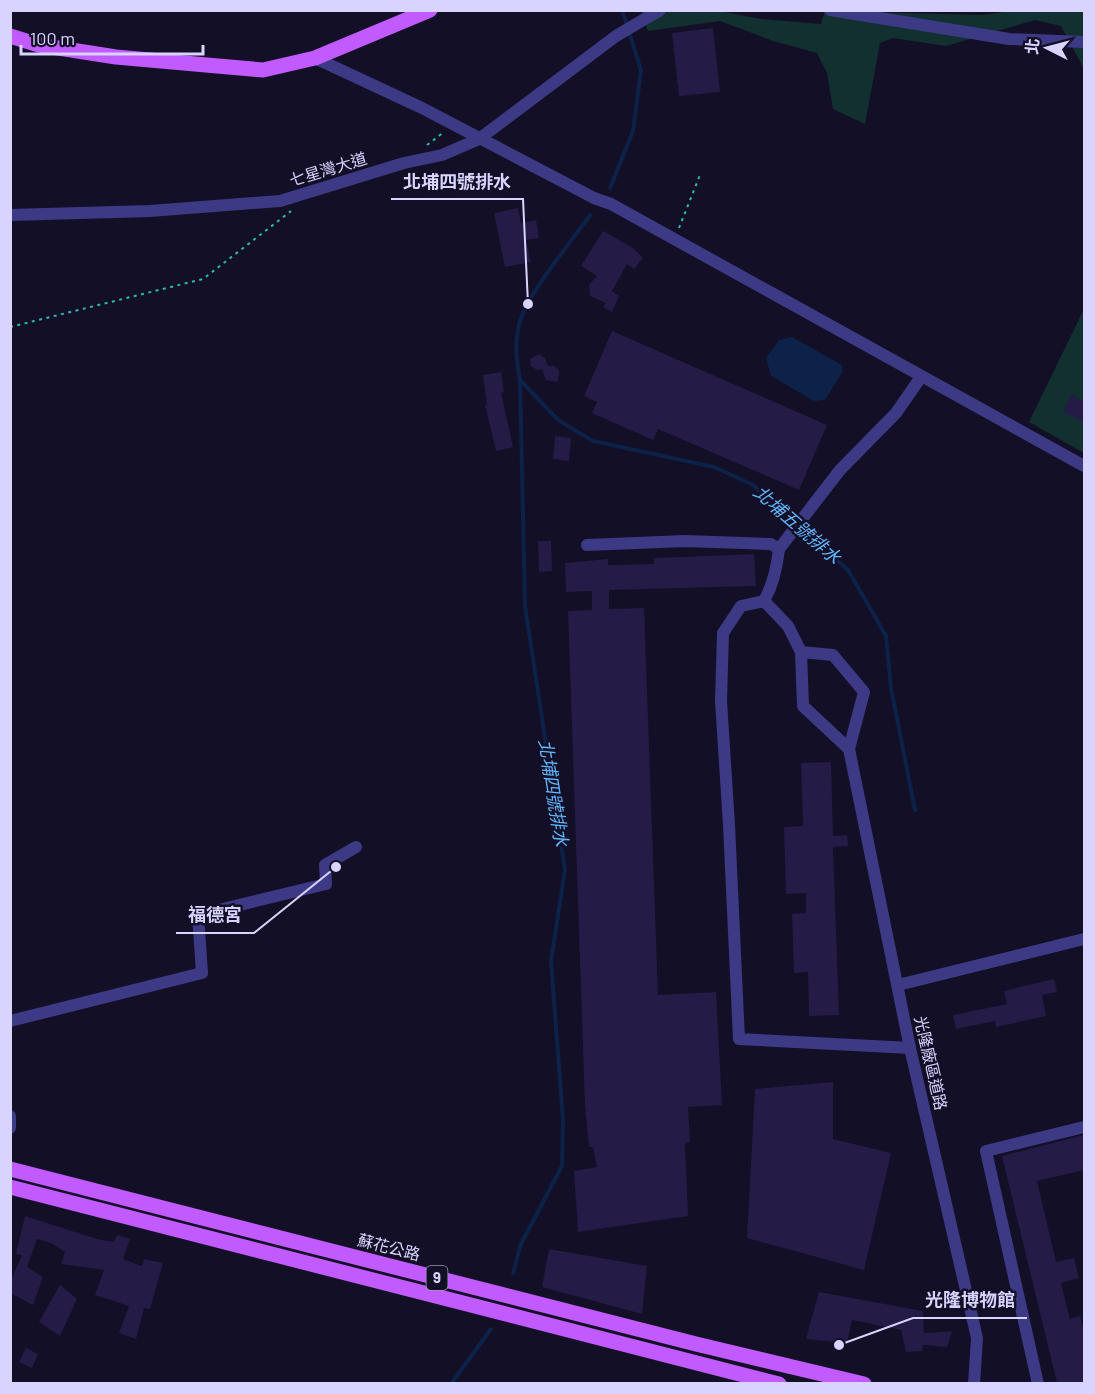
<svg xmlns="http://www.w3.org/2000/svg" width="1095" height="1394" viewBox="0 0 1095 1394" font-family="Barlow,'Noto Sans TC',sans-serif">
<rect width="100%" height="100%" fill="#130f26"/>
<g fill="#12302f">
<path d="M 641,11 L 720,11 L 761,19 L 821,24 L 825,11 L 983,15 L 1010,11 L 1084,11 L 1084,69 L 1061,26 L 1035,20 L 946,46 L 893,38 L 880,43 L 865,124 L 833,109 L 827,73 L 817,53 L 773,41 L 720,21 L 648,31 Z"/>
<path d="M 1084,309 L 1084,453 L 1029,422 Z"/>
</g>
<path fill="#0c2248" d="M 792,337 L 842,365 L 843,371 L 825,400 L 814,401 L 771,376 L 766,358 L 779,340 Z"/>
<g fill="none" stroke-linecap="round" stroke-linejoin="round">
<g stroke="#0c2248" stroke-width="4">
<path d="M 610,188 L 633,131 L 641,70 L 622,10"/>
<path d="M 521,381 L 558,420 L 593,441 L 714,467 L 753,485 L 848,570 L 886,636 L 891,688 L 915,810"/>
<path d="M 513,1273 L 521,1244 L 562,1166 L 563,1120 L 551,961 L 565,870 L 525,606 L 520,381 C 517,362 514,344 519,325 C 527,293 570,244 590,215"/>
<path d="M 451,1384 L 491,1329"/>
</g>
</g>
<g fill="#241b47">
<path d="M 713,28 L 720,92 L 679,96 L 672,33 Z"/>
<path d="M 518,208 L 521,223 L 536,220 L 539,238 L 526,240 L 531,262 L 505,267 L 494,213 Z"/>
<path d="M 603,231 L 633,248 L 643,258 L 634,269 L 627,264 L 612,291 L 619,296 L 612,312 L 603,307 L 606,303 L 590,296 L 589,285 L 597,276 L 581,266 Z"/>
<path d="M 612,331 L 827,425 L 799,490 L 658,429 L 653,440 L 592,413 L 597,402 L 584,396 Z"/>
<path d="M 539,354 L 545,358 L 548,366 L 554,366 L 559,370 L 558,382 L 546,380 L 542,369 L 537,370 L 531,366 L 530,359 Z"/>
<path d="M 501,372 L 504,392 L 501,393 L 513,447 L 496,451 L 485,405 L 487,405 L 483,375 Z"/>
<path d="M 1071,395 L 1084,401 L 1084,422 L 1063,412 Z"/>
<path d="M 555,436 L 571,438 L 569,461 L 553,459 Z"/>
<path d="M 538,541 L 551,541 L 552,571 L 539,572 Z"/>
<path d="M 754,554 L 756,586 L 609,590 L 609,609 L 644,608 L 658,995 L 716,992 L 722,1105 L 688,1107 L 690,1142 L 685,1143 L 688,1216 L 578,1232 L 574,1171 L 597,1167 L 593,1147 L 589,1147 L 585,1106 L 568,611 L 592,610 L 592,591 L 566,592 L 565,563 L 608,559 L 608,565 L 654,564 L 654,558 Z"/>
<path d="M 831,762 L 833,836 L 847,835 L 848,846 L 833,847 L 839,1015 L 809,1016 L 808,972 L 794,973 L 792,914 L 806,913 L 806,893 L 786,894 L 784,827 L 803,826 L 801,763 Z"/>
<path d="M 1054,979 L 1057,992 L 1042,995 L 1046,1016 L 996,1027 L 995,1021 L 956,1029 L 953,1015 L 1007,1004 L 1004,991 Z"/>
<path d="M 833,1082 L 833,1139 L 891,1153 L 864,1270 L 747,1238 L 755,1089 Z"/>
<path d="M 1084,1135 L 1084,1170 L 1037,1181 L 1056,1262 L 1074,1258 L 1079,1278 L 1061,1283 L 1070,1319 L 1080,1316 L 1084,1333 L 1084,1383 L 1057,1383 L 1002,1156 Z"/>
<path d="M 25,1216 L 97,1239 L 114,1242 L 117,1235 L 130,1239 L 123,1259 L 142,1266 L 144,1259 L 163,1263 L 150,1309 L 144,1308 L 136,1339 L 119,1333 L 129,1306 L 95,1295 L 104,1270 L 61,1264 L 65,1252 L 51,1243 L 37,1239 L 27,1267 L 43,1277 L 33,1305 L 10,1293 L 10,1282 L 22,1255 L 16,1254 Z"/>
<path d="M 549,1249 L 647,1266 L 642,1314 L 542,1287 Z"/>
<path d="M 60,1285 L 77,1299 L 60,1336 L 39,1322 Z"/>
<path d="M 819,1292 L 923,1311 L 924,1333 L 952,1331 L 947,1347 L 923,1345 L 922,1351 L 906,1352 L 901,1330 L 852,1320 L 847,1343 L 806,1339 Z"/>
<path d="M 26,1348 L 38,1354 L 32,1368 L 19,1362 Z"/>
</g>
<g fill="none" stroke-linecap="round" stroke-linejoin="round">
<g stroke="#2fb8b0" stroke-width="2" stroke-dasharray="3 4.5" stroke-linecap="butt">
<path d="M 427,145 L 444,132"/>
<path d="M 679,228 L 700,175"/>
<path d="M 10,327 L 203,279 L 291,211"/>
</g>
<g stroke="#3d3a85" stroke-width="12">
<path d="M 830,10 L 1009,39 L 1084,42"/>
<path d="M 315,58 L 422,108 L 594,198 L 611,204 L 1084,466"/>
<path d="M 10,215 L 150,211 L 280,201 L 404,163 L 442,155 L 479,139 L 616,36 L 660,10"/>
<path d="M 587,545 L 685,541 L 771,544 L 779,549 C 777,568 773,585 764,601"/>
<path d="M 779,549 L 840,470 L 896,413 L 921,377"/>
<path d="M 801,652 L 788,626 L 764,601 L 741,606 L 723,633 L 721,701 L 729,825 L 739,1039 L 910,1048"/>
<path d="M 849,749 L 803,706 L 801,652 L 833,655 L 864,692 L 849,749 L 910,1048 L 977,1338 L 974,1384"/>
<path d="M 898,985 L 1084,939"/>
<path d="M 10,1021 L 202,973 L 198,915 L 326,884 L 325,865 L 356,847"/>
<path d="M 10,1116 L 10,1128"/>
<path d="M 1038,1384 L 986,1151 L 1084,1127"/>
</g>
<g stroke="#c25bff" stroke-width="15">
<path d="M 10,36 L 39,45 L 116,57 L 263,70 L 315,58 L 430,10"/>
<path d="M 10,1169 L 696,1344 L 864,1384"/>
<path d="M 10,1187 L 779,1384"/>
</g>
</g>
<g text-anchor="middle" stroke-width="5" stroke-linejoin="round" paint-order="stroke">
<rect fill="#130f26" stroke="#9e99be" stroke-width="1.5" x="426.5" y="1266" width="21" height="24" rx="4.5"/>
<g font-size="15" font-weight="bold" fill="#d9d4ff">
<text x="437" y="1283">9</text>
</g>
<g font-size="16" fill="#d9d4ff" stroke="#130f26">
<text transform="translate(328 169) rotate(-17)" y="6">七星灣大道</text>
<text transform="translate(931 1063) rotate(77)" y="6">光隆廠區道路</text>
<text transform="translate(389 1247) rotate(14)" y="6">蘇花公路</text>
</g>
<g font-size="18" font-style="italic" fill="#62b6ff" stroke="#130f26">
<text transform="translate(797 525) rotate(41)" y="6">北埔五號排水</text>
<text transform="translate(553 793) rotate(81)" y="6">北埔四號排水</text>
</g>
</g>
<path fill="none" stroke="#d9d4ff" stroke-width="2" d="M528 304L523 199H391M336 867L254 933H176M839 1345L913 1318H1027"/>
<g fill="#d9d4ff" stroke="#130f26" stroke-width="2">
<circle cx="528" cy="304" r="6"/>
<circle cx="336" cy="867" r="6"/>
<circle cx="839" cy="1345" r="6"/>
</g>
<g font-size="18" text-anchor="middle" font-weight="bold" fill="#d9d4ff" stroke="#130f26" stroke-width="5" stroke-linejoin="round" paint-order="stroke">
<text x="457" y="188">北埔四號排水</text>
<text x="215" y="921">福德宮</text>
<text x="970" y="1306">光隆博物館</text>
</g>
<rect width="1095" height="1394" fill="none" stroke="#d9d4ff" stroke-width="24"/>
<g transform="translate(1047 48) rotate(276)" stroke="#130f26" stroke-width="4.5" paint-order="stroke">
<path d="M0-4.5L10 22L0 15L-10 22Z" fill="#d9d4ff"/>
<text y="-9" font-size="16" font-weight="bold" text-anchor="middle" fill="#d9d4ff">北</text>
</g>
<path d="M21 45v9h182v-9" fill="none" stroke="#d9d4ff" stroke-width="3"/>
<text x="30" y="45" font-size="18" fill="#d9d4ff" stroke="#130f26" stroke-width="4.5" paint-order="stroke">100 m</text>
</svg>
